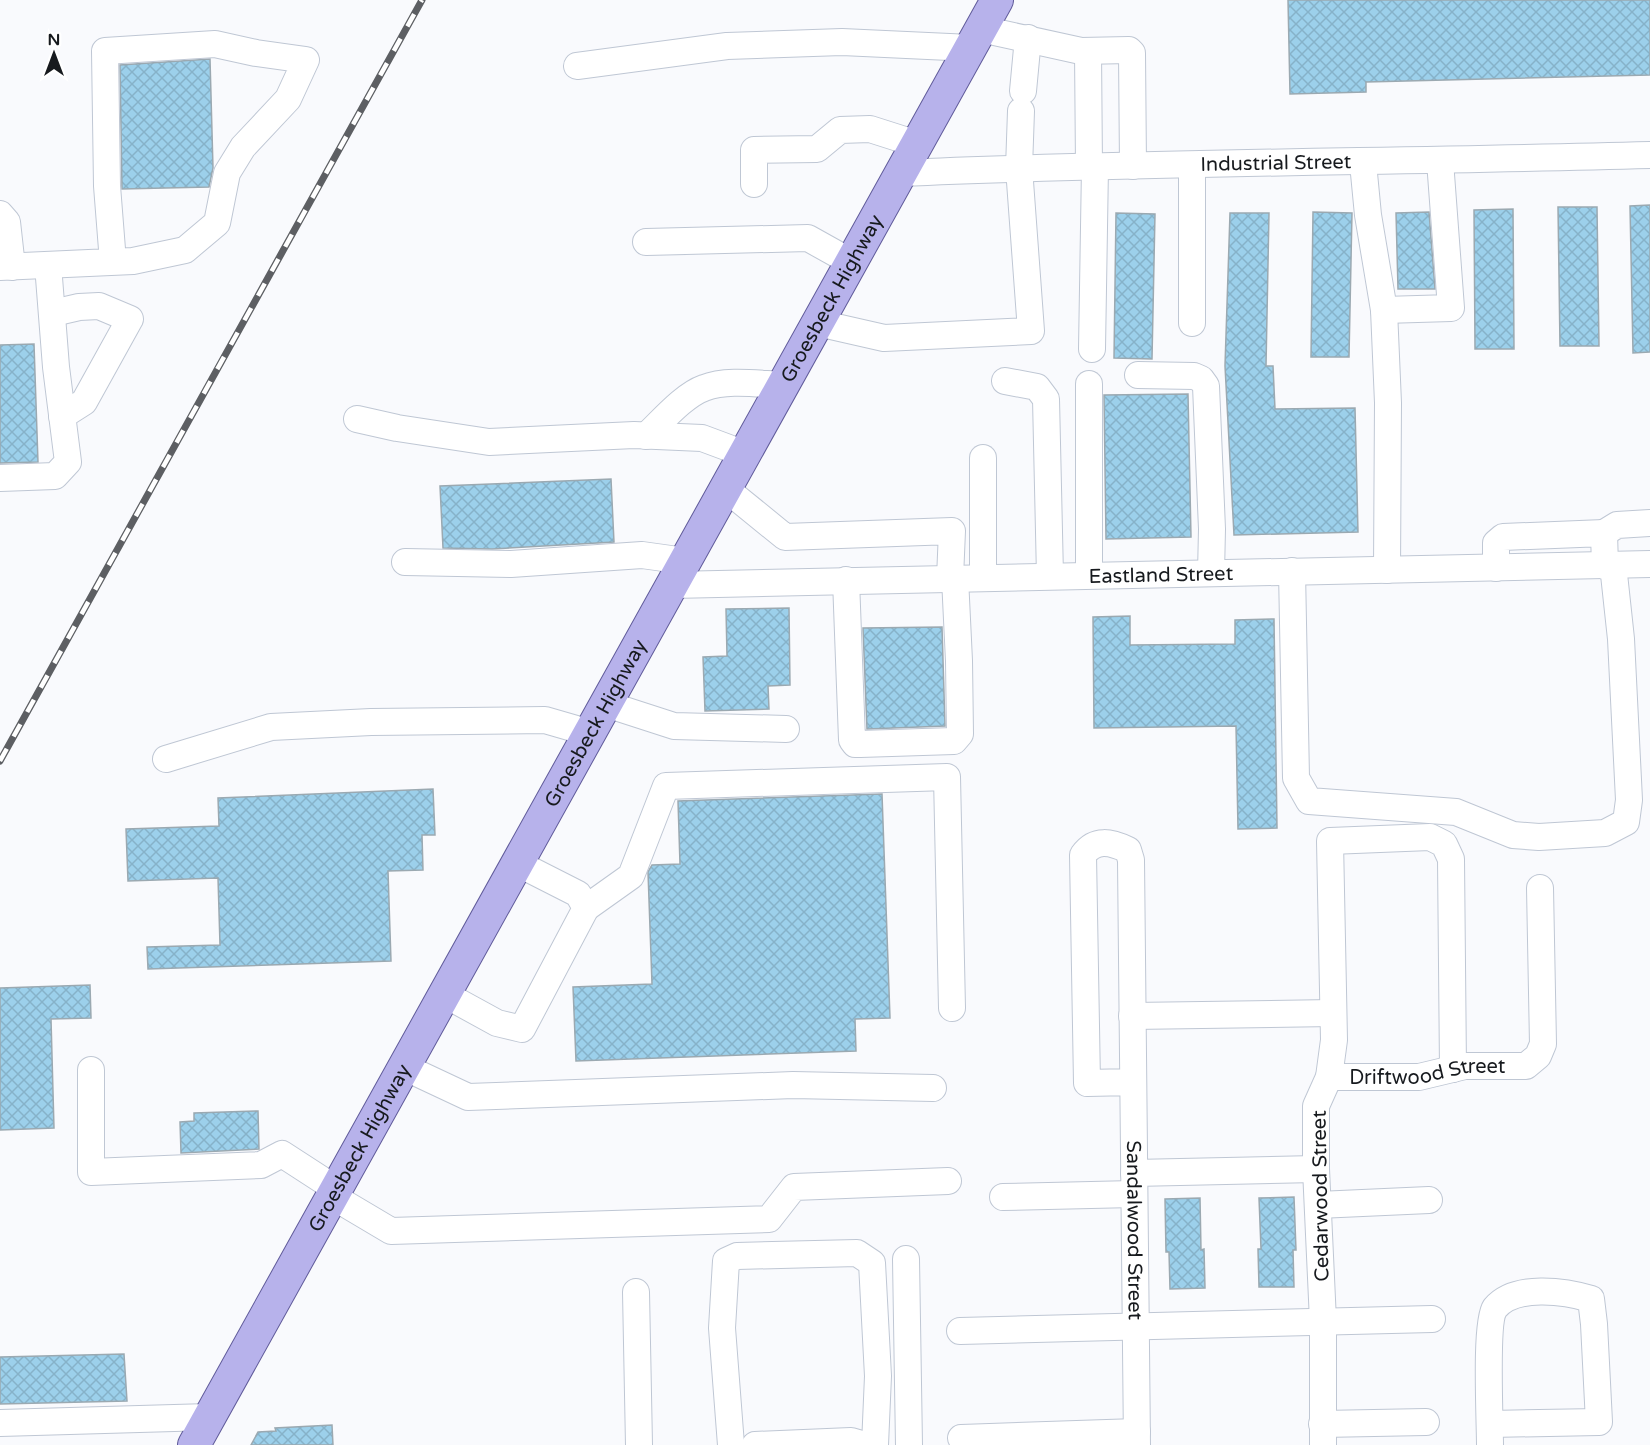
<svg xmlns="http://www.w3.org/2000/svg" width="1650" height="1445" viewBox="0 0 1650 1445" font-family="'Varela Round',sans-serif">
<defs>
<pattern id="building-cross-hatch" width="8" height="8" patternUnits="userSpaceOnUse" patternTransform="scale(1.5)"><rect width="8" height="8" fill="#9cd0eb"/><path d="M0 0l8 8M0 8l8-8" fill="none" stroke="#86b2c9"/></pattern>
</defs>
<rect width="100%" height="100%" fill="#f9fafd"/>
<g fill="url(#building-cross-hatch)" stroke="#9ba9b1" stroke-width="1.5">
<path d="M 1288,0 L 1650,0 L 1650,75 L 1366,82 L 1366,92 L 1290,94 Z"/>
<path d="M 210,59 L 213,168 L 209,187 L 122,189 L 120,65 Z"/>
<path d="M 1650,205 L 1650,352 L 1633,353 L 1630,206 Z"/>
<path d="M 1558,207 L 1597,207 L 1599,346 L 1560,346 Z"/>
<path d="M 1513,209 L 1514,349 L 1475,349 L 1474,210 Z"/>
<path d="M 1313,212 L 1352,213 L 1349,357 L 1311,357 Z"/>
<path d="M 1429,212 L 1435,289 L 1398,289 L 1396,213 Z"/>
<path d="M 1116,213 L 1155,214 L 1152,359 L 1114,358 Z"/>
<path d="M 1230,213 L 1269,213 L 1266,366 L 1273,366 L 1275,409 L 1355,408 L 1358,532 L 1234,535 L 1225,366 Z"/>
<path d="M 34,344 L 38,462 L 0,463 L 0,345 Z"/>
<path d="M 1188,394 L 1191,537 L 1106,539 L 1104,395 Z"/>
<path d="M 611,479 L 614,542 L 492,549 L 443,548 L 440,486 Z"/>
<path d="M 789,608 L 790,685 L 768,686 L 769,709 L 705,711 L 703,657 L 727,656 L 726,609 Z"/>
<path d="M 1130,616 L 1130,645 L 1235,644 L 1235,620 L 1274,619 L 1277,828 L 1238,829 L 1236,726 L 1094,728 L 1093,617 Z"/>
<path d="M 942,627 L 945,726 L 867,729 L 863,628 Z"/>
<path d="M 433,789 L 435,835 L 422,835 L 423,870 L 388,871 L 391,961 L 148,969 L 147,947 L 220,945 L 218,878 L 128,881 L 126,829 L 219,826 L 218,798 Z"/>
<path d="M 882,794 L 890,1018 L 855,1019 L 856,1051 L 576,1061 L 573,987 L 652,984 L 648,872 L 652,865 L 680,864 L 678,801 Z"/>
<path d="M 90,985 L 91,1018 L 51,1019 L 54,1128 L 0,1130 L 0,988 Z"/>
<path d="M 258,1111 L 259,1149 L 181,1153 L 180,1122 L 194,1121 L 194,1113 Z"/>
<path d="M 1294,1197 L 1296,1250 L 1293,1250 L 1294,1287 L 1259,1287 L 1258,1249 L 1261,1249 L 1259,1198 Z"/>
<path d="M 1200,1198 L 1201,1250 L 1204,1249 L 1205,1288 L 1170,1289 L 1169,1252 L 1166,1252 L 1165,1199 Z"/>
<path d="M 124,1354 L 127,1401 L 0,1404 L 0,1357 Z"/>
<path d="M 332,1425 L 333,1445 L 251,1445 L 258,1432 L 276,1431 L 275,1428 Z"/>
</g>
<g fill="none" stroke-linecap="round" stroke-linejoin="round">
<defs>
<g id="minor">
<path d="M 981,29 L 1081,51 L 1129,50 L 1132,53 L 1133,166"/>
<path d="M 1088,51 L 1089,167"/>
<path d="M 577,66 L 727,46 L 842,42 L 971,48"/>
<path d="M 1023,91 L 1028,38"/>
<path d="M 1363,163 L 1368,215 L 1384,310 L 1388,403 L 1387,570"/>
<path d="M 1192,165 L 1192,323"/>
<path id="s1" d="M 901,173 C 1150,162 1400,162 1650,155"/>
<path d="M 754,184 L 754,150 L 817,149 L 840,130 L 870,129 L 917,144"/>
<path d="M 0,214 L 7,222 L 12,267"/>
<path d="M 646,242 L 808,238 L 851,262"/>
<path d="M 0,267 L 133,261 L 185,250 L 217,223 L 227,173 L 243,147 L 288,99 L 306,60 L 256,53 L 215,44 L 105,51 L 107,186 L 113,262"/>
<path d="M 1384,310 L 1451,308 L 1440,161"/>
<path d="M 53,313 L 79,307 L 99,306 L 130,319 L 84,402 L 62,416"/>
<path d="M 818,323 L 884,338 L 1031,331 L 1019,168 L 1021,111"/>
<path d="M 1092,349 L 1095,167"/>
<path d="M 1138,375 L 1194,376 L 1201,379 L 1206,386 L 1212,529 L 1211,573"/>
<path d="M 1005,381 L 1037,387 L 1046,399 L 1050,576"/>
<path d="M 1089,384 L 1089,575"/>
<path d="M 357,419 L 397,428 L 489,442 L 634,435 L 702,438 L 745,454"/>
<path d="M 646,436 C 662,421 684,395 704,388 C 727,379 758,384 783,385"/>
<path d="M 0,478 L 55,476 L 68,462 L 56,367 L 48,265"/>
<path d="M 726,489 L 785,537 L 952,531 L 950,578"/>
<path d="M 1604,533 L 1617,525 L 1650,523"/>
<path d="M 405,562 L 511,564 L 642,555 L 685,561"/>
<path d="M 1496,568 L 1496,543 L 1503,537 L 1604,533 L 1605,566"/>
<path d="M 1292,571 L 1296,778 L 1309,801 L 1456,812 L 1513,835 L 1539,837 L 1605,833 L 1626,822 L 1629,800 L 1621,639 L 1613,565"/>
<path d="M 983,577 L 983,458"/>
<path d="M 846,580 L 852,740 L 855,744 L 860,744 L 954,741 L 960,734 L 959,661 L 955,578"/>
<path id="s2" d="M 672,585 L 1650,564"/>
<path d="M 606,704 L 674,726 L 786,729"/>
<path d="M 166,759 L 271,727 L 371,722 L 545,720 L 590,733"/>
<path d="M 586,908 L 631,876 L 666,786 L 947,777 L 952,1008"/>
<path d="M 444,994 L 497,1023 L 522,1029 L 586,908 L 578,894 L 517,863"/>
<path d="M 1132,1016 L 1333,1013"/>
<path d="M 404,1067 L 468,1097 L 793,1085 L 933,1088"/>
<path d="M 91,1070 L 91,1172 L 261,1165 L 282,1154 L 336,1189"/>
<path id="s3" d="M 1329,1077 L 1419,1077 L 1465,1066 L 1526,1066 L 1538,1056 L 1543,1044 L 1540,888"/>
<path id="s4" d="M 1133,1082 L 1087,1083 L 1083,855 C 1095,838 1111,842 1128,850 L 1131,860 L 1137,1445"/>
<path d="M 1134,1173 L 1316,1169"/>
<path d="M 332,1196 L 391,1231 L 769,1219 L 794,1187 L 948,1181"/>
<path d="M 1003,1197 L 1134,1194"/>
<path d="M 1318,1205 L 1429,1200"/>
<path d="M 906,1259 L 909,1445"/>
<path d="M 636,1292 L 639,1445"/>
<path d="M 960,1331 L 1432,1319"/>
<path d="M 0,1423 L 209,1417"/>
<path d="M 1322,1424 L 1426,1422"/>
<path d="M 1490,1424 L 1599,1422 L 1594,1324 L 1591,1299 C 1565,1291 1515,1284 1495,1308 C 1485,1322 1490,1422 1490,1445"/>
<path d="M 961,1438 L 1137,1432"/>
<path d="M 731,1445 L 722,1328 L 726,1261 L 737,1256 L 857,1253 L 872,1263 L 878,1376 L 875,1445"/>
<path d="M 755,1445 L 851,1441 L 865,1445"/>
<path d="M 1323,1445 L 1323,1321 L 1316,1169 L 1316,1106 L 1329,1077 L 1334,1040 L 1330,841 L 1430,837 L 1444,844 L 1451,859 L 1453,1069"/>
</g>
<g id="major">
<path id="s5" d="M 194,1445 L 997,0"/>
</g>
</defs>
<use href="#minor" stroke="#bfc7d4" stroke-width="28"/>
<use href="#major" stroke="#605b9a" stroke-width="34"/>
<use href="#minor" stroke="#fff" stroke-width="26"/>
<use href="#major" stroke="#b7b2eb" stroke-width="32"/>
<defs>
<path id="rail" d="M 0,761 L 422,0"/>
</defs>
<use href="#rail" stroke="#5d5f63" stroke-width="7"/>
<use href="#rail" stroke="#fff" stroke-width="4.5" stroke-dasharray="14" stroke-linecap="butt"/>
</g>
<g text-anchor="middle" stroke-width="5" stroke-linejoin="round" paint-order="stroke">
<g font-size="20" fill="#171a1e" stroke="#fff">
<text dy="7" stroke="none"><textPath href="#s1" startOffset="375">Industrial Street</textPath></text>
<text dy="7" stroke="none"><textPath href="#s5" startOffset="1312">Groesbeck Highway</textPath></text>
<text dy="7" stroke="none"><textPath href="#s2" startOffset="489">Eastland Street</textPath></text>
<text dy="7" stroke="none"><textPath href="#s5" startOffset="826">Groesbeck Highway</textPath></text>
<text dy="7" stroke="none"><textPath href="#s3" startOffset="99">Driftwood Street</textPath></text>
<text dy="7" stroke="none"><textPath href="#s5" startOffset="340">Groesbeck Highway</textPath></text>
<text transform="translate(1320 1196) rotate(-91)" y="7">Cedarwood Street</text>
<text dy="7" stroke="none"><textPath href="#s4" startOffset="705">Sandalwood Street</textPath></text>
</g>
</g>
<g transform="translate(54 54)" stroke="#ffffff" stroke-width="4.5" paint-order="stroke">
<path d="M0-4.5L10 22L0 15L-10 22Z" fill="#171a1e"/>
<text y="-9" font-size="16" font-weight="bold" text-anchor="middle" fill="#171a1e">N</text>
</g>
</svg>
